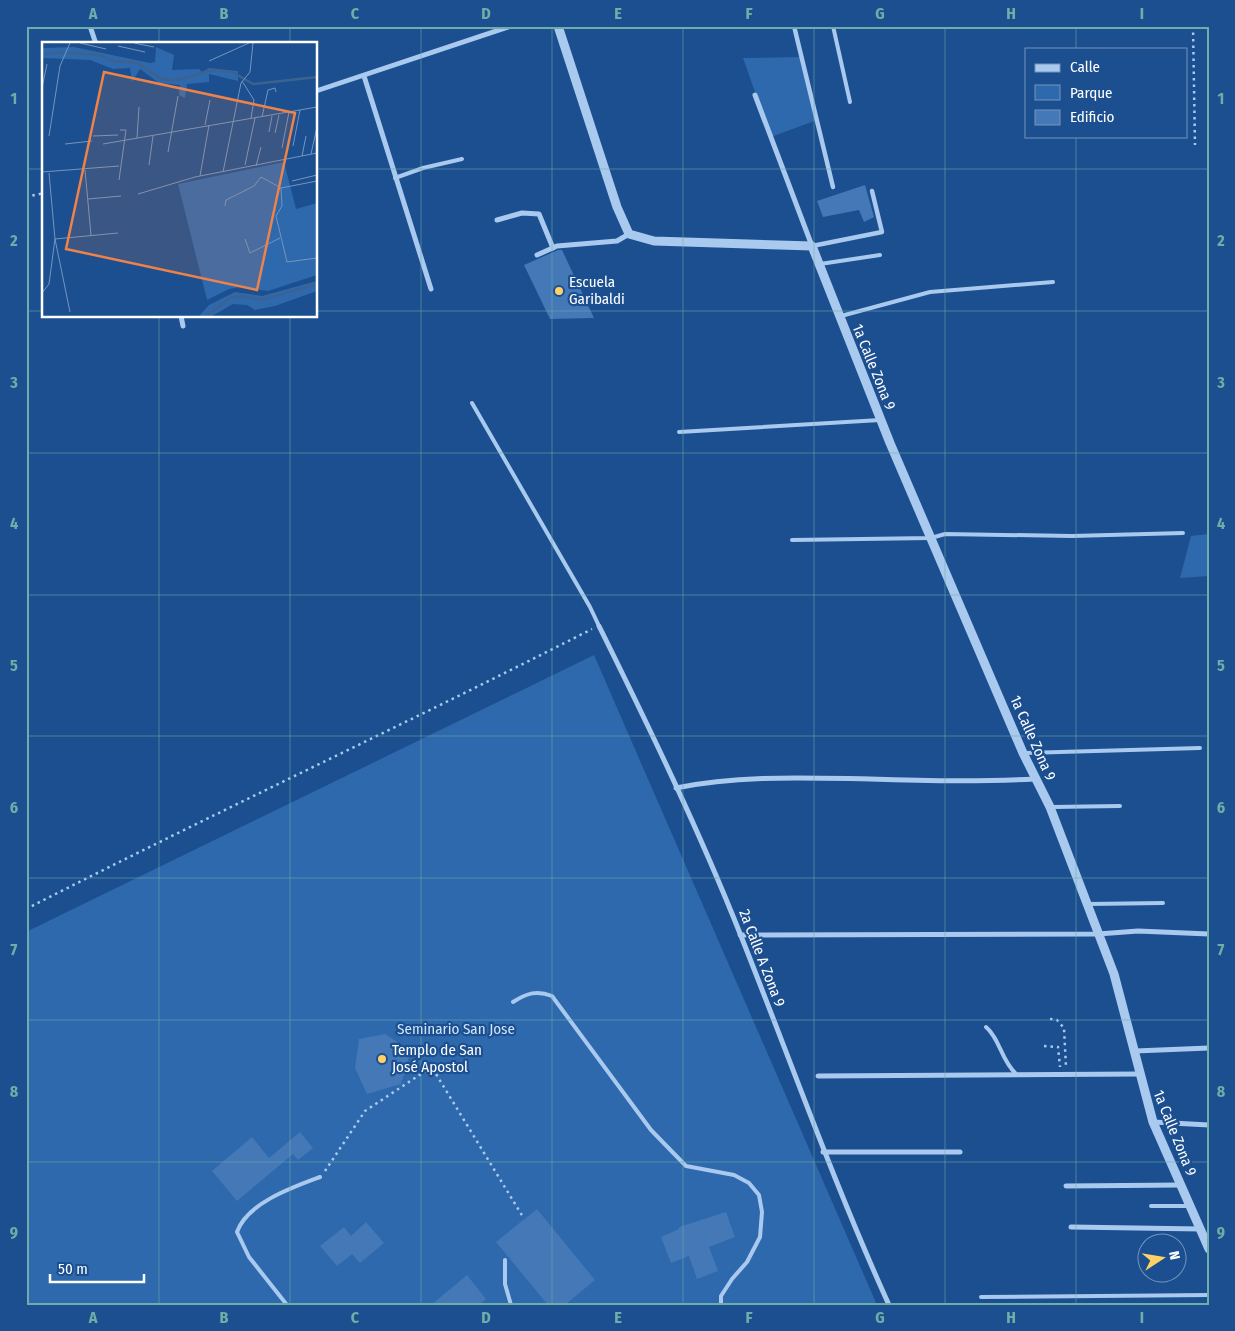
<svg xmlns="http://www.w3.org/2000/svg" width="1235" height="1331" viewBox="0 0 1235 1331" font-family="'Fira Sans Condensed',sans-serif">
<rect width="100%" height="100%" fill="#1b4f8f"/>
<g fill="#2e69ad">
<path d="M 801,57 L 817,120 L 771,137 L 743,58 Z"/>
<path d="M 1209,534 L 1209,576 L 1180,578 L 1191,536 Z"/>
<path d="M 594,655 L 877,1305 L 26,1305 L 26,932 Z"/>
</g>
<g fill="#4478b7">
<path d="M 865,185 L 874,217 L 864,222 L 859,210 L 823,217 L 817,201 Z"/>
<path d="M 558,250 L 562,250 L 594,318 L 550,319 L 524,265 Z"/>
<path d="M 385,1034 L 411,1051 L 401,1084 L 367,1094 L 355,1068 L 359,1039 Z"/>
<path d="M 300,1132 L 313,1148 L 298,1160 L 293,1154 L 237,1201 L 212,1171 L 252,1137 L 269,1158 Z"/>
<path d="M 537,1209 L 595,1280 L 565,1305 L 548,1305 L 496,1242 Z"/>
<path d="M 726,1212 L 735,1237 L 709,1247 L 718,1271 L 697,1279 L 689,1256 L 671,1263 L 661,1237 L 679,1229 L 679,1227 Z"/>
<path d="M 366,1222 L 384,1243 L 360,1263 L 352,1254 L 337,1266 L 320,1246 L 344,1227 L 351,1236 Z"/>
<path d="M 467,1275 L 486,1299 L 479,1305 L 431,1305 Z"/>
</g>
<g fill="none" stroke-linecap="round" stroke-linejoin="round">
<g stroke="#a9c9ee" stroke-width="2.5" stroke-dasharray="2.5 4" stroke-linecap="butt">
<path d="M 1193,26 L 1195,145"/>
<path d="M 26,197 L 44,193"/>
<path d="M 26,909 C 214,813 404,725 592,629"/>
<path d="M 1050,1019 L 1057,1020 L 1064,1028 L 1066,1067"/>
<path d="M 1044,1046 L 1058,1047 L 1060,1067"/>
<path d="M 325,1171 L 365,1111 L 424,1072 L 431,1071 L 436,1074 L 523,1217"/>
</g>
<g stroke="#a9c9ee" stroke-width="4">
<path d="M 833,26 L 850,102"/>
<path d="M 395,178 L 423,168 L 462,159"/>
<path d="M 820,264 L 880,255"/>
<path d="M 841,316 L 930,292 L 1053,282"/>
<path d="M 472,403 L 590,607 L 599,626"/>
<path d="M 679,432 L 880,420"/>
<path d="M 792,540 L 931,538 L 945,534 L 1072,536 L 1183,533"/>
<path d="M 1025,753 L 1200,748"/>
<path d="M 1052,807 L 1120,806"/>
<path d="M 1088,904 L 1163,903"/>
<path d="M 513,1002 C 527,993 537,990 552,996 L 651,1130 L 686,1166 L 734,1175 L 749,1183 L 759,1195 L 762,1212 L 760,1237 L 747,1262 L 732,1279 L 721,1296 L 721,1305"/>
<path d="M 986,1027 C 1000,1039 1001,1060 1016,1074"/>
<path d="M 1151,1206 L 1188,1206"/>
<path d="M 505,1260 L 505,1284 L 511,1305"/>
<path d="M 981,1297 L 1209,1295"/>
<path d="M 287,1305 L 249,1257 L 237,1232 C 247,1203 293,1187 320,1177"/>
</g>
<g stroke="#a9c9ee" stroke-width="4.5">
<path d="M 794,26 L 833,187"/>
<path d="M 812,246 L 882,232 L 872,191"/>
</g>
<g stroke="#a9c9ee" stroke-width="5">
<path d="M 90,26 L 96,44"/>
<path d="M 364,76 L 431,289"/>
<path d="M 316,91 L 511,26"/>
<path d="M 755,95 L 812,246"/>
<path d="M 497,220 L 522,213 L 539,214 L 553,248"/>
<path d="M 537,255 L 557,246 L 617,241 L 629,234"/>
<path d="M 181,316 L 183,326"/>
<path d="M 599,626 C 649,727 699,830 741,936 C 790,1059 834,1184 889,1305"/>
<path d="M 676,788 C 740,775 806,778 870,779 C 925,781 980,782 1035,779"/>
<path d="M 740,935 L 1098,934 L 1138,931 L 1209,934"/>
<path d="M 1135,1051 L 1209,1048"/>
<path d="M 818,1076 L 1140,1074"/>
<path d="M 1153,1122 L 1209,1125"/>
<path d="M 823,1152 L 960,1152"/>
<path d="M 1066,1186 L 1181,1185"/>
<path d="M 1071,1227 L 1200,1229"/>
</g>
<path stroke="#a9c9ee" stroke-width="9" d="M 558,26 L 617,207 L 629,234 L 654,241 L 812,246 L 890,443 L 1023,753 L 1050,807 L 1114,974 L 1153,1122 L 1209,1249"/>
</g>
<path fill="none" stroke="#6fada8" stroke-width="1" stroke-opacity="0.55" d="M 159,26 L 159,44M 290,26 L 290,44M 421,26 L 421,1305M 552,26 L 552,1305M 683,26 L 683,1305M 814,26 L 814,1305M 945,26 L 945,1305M 1076,26 L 1076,49M 1076,136 L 1076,1305M 26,169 L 44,169M 316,169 L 1209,169M 26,311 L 44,311M 316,311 L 1209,311M 159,316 L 159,1305M 290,316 L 290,1305M 26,453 L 1209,453M 26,595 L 1209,595M 26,736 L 1209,736M 26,878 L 1209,878M 26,1020 L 1209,1020M 26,1162 L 1209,1162"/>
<g fill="#ffd166" stroke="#1b4f8f" stroke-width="2">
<circle cx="559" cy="291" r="5"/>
<circle cx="382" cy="1059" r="5"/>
</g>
<g text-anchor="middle" stroke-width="4.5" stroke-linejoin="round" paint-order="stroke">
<g font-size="15" fill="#fff" stroke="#1b4f8f" text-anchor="start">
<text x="569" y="287">Escuela<tspan x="569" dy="17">Garibaldi</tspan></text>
<text x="392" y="1055">Templo de San<tspan x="392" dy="17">José Apostol</tspan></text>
</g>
<g font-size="15" fill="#fff" stroke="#1b4f8f">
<text transform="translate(874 367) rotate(68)" y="5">1a Calle Zona 9</text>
<text transform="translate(1033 738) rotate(66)" y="5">1a Calle Zona 9</text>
<text transform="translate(762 958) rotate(69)" y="5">2a Calle A Zona 9</text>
<text transform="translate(1175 1133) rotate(68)" y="5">1a Calle Zona 9</text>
</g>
<g font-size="15" fill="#cfe3fa" stroke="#1b4f8f">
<text x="456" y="1034">Seminario San Jose</text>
</g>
</g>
<g transform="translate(42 42)">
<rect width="275" height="275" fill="#1b4f8f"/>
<path d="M 32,5 L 108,21 L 113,20 L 114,5 L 132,13 L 130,28 L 157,27 L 160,30 L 167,26 L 196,29 L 196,39 L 167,32 L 167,40 L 145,42 L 143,56 L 137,53 L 138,43 L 117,41 L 98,27 L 90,40 L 88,26 L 71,27 L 48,18 L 0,16 L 0,6 ZM 242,120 L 254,167 L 275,161 L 275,233 L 226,249 L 198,245 L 187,247 L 165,258 L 136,142 ZM 275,239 L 275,249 L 233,264 L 213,268 L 205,263 L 191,262 L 170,274 L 157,274 L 167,263 L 193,250 L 220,254 Z" fill="#2e69ad"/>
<path fill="none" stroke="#3c6290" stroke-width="2.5" d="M 26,11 L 58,13 L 70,19 L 95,21 L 120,37 L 135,38 L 170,28 L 190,30 L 211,42 L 275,35M 0,12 L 22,10M 164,274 L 188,256 L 198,254 L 220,258 L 275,242"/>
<path fill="none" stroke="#7695bc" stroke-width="1" d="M 38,1 L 64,7M 92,1 L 112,5M 76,4 L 103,10M 167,19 L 207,1M 200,39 L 212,58 L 209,76M 0,46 L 5,22M 220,75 L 226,48 L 233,46 L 234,50M 163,83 L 168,58M 227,90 L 230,74M 233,91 L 237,73M 7,94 L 18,24 L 28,1M 51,94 L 76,93M 95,96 L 97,65M 23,102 L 50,99M 61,102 L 275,65M 251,104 L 258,68M 240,106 L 247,70M 126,110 L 136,54M 269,112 L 275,85M 260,114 L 264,94M 107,123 L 111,94M 203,123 L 213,76M 214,124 L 219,105M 43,128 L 49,193M 0,130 L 77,124M 181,130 L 199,41 L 208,30 L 211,1M 158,134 L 167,83M 77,138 L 84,88 L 78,88M 250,139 L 275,133M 275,139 L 239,146 L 240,164 L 234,174 L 245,220 L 275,216M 96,152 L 153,135 L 275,111M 46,157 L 79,154M 183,164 L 184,158 L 212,144 L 219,135 L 239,146M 203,197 L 208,211 L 238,196M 0,251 L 7,242 L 13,197 L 7,131M 28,270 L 13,197 L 76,191"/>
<path fill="#ee8249" fill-opacity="0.15" stroke="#ee8249" stroke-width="2.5" d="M 62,30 L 253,71 L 215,248 L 24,207 Z"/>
<rect width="275" height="275" fill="none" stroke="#fff" stroke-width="2.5"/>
</g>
<rect width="1235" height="1331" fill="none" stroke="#1b4f8f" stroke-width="55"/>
<rect x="1025" y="48" width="162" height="90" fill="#1b4f8f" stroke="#7695bc"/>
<rect x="1035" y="64" width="25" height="8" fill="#a9c9ee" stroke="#7695bc"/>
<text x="1070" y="72" font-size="15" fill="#ffffff">Calle</text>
<rect x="1035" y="85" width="25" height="15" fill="#2e69ad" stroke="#7695bc"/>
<text x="1070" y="98" font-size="15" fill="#ffffff">Parque</text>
<rect x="1035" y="110" width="25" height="15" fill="#4478b7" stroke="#7695bc"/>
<text x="1070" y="122" font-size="15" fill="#ffffff">Edificio</text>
<g transform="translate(1162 1258) rotate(78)"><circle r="24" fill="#1b4f8f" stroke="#7695bc"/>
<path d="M0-4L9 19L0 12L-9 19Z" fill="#ffd166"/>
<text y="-8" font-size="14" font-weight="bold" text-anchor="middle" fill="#ffffff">N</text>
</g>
<path d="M50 1274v8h94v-8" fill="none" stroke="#ffffff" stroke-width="2.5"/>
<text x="58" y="1274" font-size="15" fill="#ffffff" stroke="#1b4f8f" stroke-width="4" paint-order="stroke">50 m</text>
<rect x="28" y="28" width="1180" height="1276" fill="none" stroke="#6fada8" stroke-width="2"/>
<g font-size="16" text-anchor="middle" font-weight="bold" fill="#6fada8">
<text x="93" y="19">A</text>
<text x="224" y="19">B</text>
<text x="355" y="19">C</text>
<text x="486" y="19">D</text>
<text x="618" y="19">E</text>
<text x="749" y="19">F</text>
<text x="880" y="19">G</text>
<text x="1011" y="19">H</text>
<text x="1142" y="19">I</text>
<text x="14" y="104">1</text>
<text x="1221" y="104">1</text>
<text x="14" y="246">2</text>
<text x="1221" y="246">2</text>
<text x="14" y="388">3</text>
<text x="1221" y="388">3</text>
<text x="14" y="529">4</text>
<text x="1221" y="529">4</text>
<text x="14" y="671">5</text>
<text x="1221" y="671">5</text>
<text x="14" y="813">6</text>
<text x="1221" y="813">6</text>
<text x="14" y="955">7</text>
<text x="1221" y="955">7</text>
<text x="14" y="1097">8</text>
<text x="1221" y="1097">8</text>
<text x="14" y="1238">9</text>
<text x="1221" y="1238">9</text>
<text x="93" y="1323">A</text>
<text x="224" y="1323">B</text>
<text x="355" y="1323">C</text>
<text x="486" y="1323">D</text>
<text x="618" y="1323">E</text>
<text x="749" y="1323">F</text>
<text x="880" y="1323">G</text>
<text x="1011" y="1323">H</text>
<text x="1142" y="1323">I</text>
</g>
</svg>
